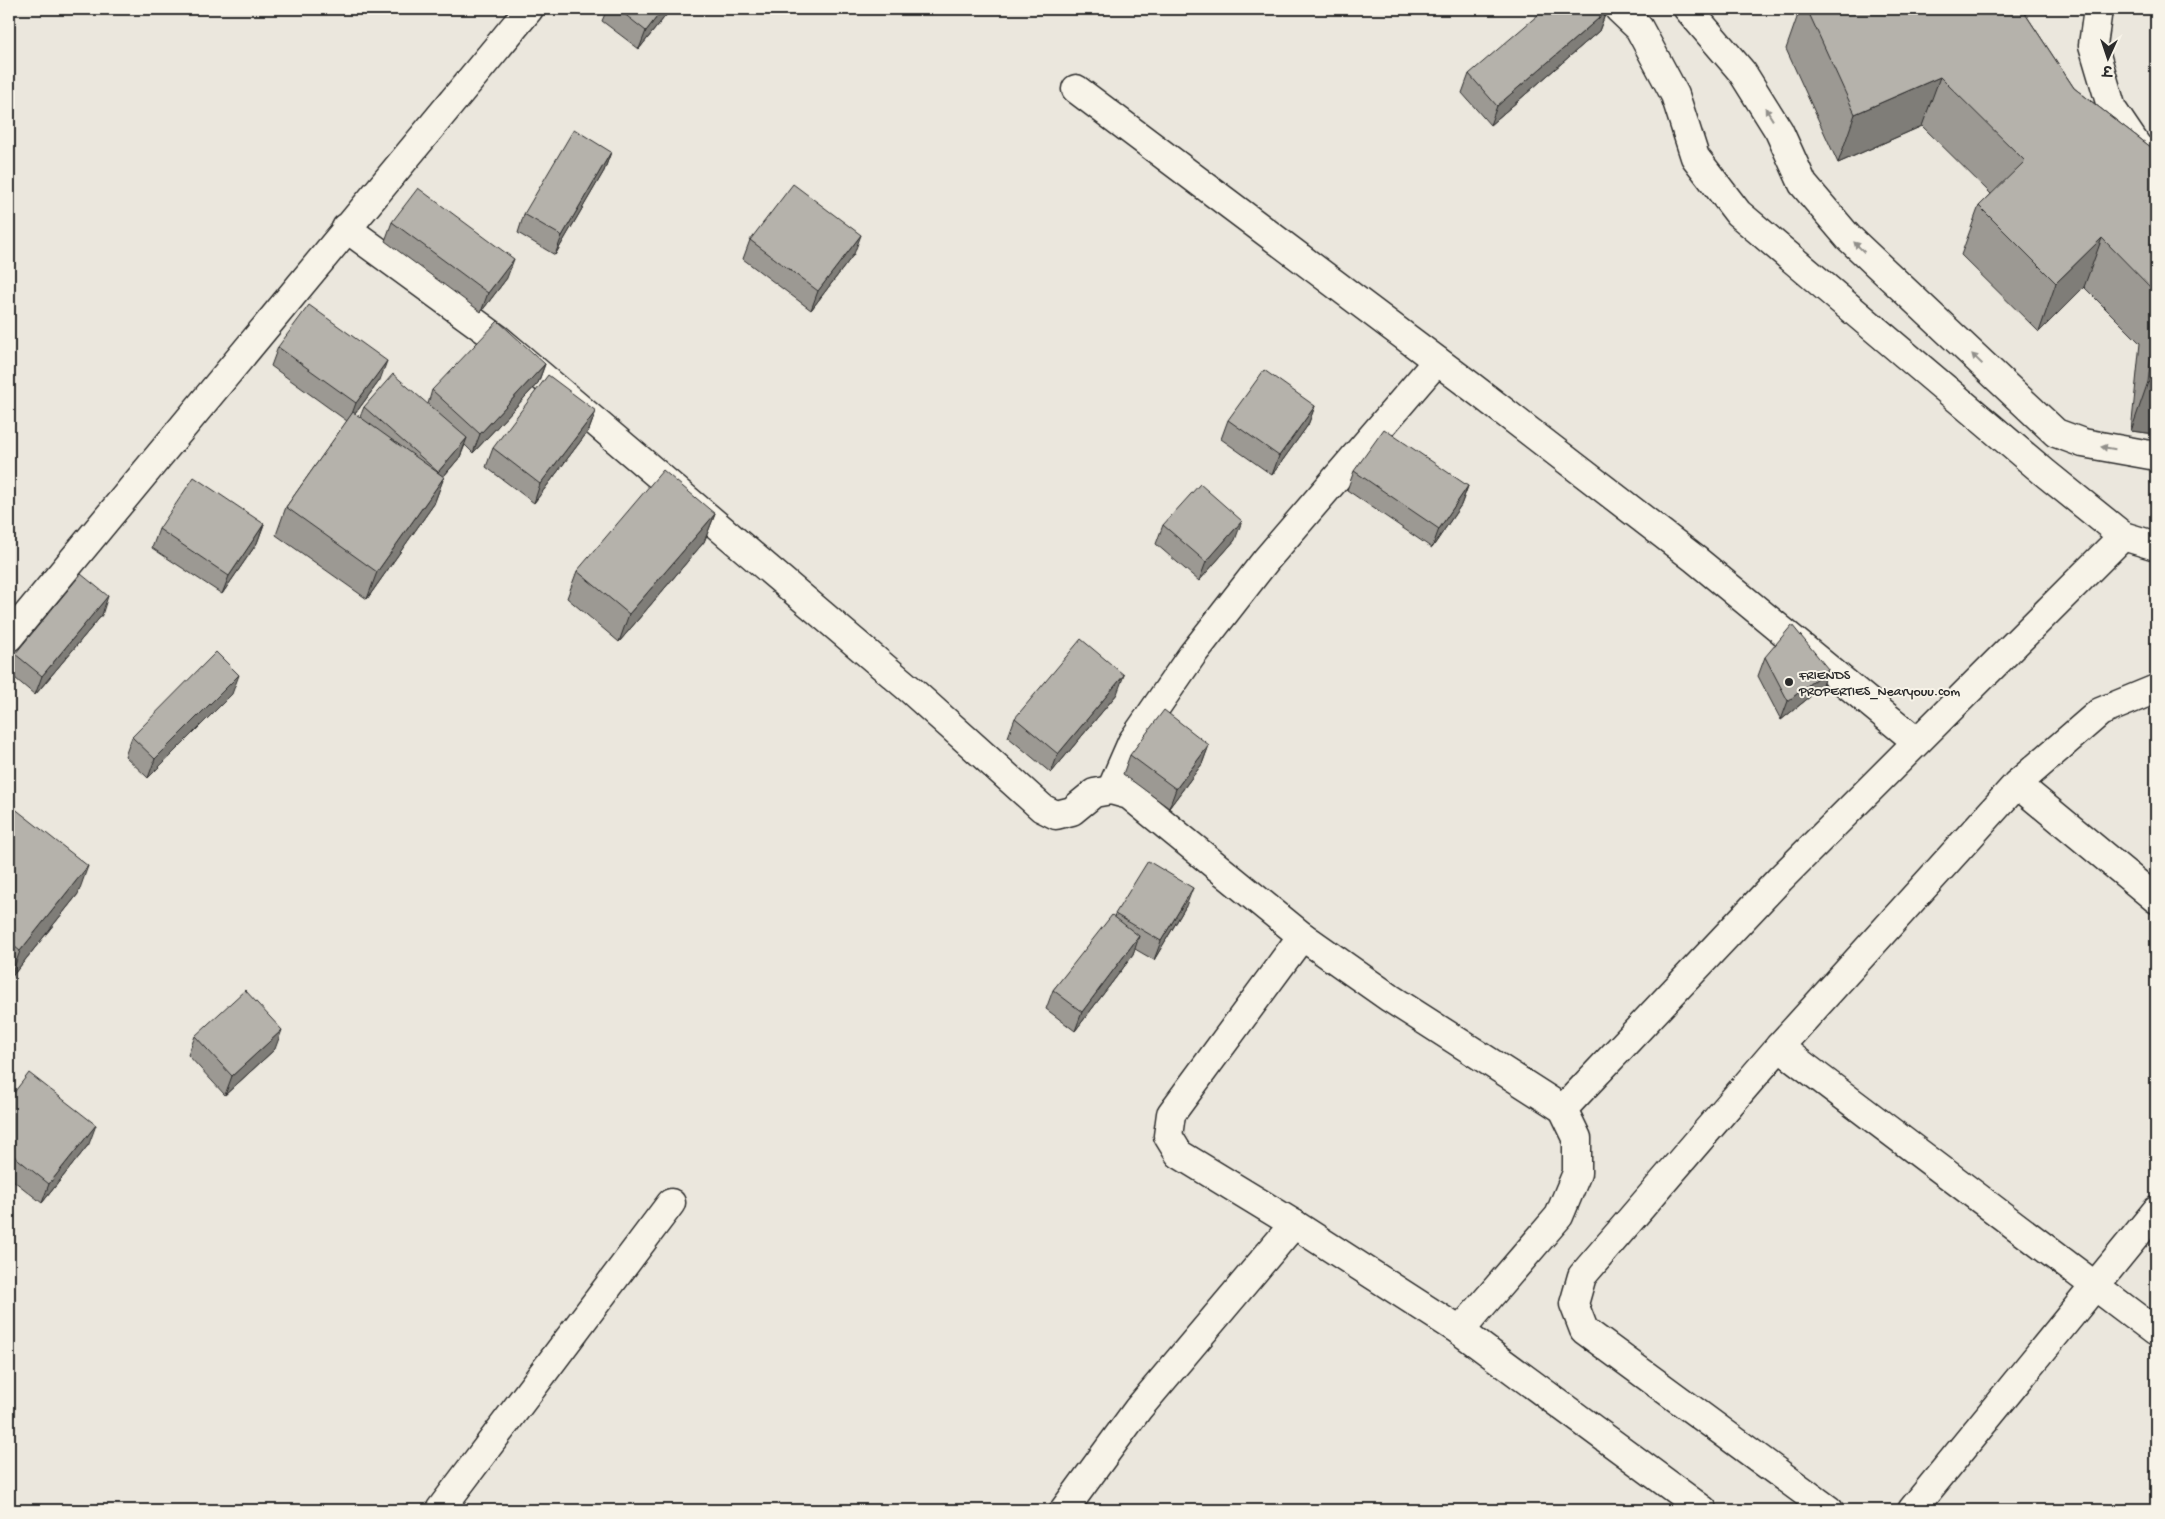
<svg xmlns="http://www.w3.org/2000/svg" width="2165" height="1519" viewBox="0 0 2165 1519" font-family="'Gochi Hand','Playpen Sans Deva',sans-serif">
<rect width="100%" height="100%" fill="#ebe7dd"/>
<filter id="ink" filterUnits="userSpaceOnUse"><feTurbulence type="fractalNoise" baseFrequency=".02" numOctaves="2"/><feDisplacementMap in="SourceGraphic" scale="10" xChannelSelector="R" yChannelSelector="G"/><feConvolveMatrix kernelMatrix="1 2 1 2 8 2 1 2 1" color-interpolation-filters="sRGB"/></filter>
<g filter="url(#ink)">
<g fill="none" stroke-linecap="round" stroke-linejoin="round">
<defs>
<g id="minor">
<path d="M 1619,9 L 1639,28 L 1675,95 L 1695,157 L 1738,213 L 2045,473 L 2123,536 L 2156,546"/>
<path d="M 1688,9 L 1742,72 L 1779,131 L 1803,184 L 1848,237 L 2056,433 L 2083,443 L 2156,456"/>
<path d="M 2098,9 L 2093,45 L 2112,109 L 2139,149 L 2156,156"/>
<path d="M 1076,89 L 1472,387 L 1695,559 L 1916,741"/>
<path d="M 346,228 L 498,339 L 912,691 L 1042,808 L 1056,815 L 1072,811 L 1094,793 L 1111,790 L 1129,795 L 1302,936 L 1390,998 L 1563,1109"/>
<path d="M 9,637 L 529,9"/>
<path d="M 2017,784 L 2100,712 L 2156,689"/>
<path d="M 1111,790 L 1132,742 L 1192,655 L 1266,560 L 1437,361"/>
<path d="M 1302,936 L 1171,1114 L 1168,1136 L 1179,1154 L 1294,1224 L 1460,1331"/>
<path d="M 1779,1047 L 2156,1332"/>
<path d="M 440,1510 L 671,1203"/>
<path d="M 1064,1510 L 1138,1409 L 1294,1224"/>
<path d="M 1703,1510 L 1460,1331 L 1559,1216 L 1577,1173 L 1577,1138 L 1563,1109 L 1780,879 L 2123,536"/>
<path d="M 1829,1510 L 1584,1330 L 1574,1304 L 1582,1276 L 1779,1047 L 2017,784 L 2156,899"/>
<path d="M 1912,1510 L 2156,1211"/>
</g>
</defs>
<use href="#minor" stroke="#2b2b2b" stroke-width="31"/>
<use href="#minor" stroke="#f7f3e8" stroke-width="28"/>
</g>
<g fill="#9c9993" stroke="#2b2b2b">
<path d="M 607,9 L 671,9 L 639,49 L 602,21 Z"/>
<path d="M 1800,9 L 2022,9 L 2074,88 L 2156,151 L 2156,434 L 2131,431 L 2140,343 L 2084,287 L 2039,332 L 1961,255 L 1979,206 L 1991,194 L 1922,126 L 1838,163 L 1786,49 Z"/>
<path d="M 1606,12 L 1599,31 L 1490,125 L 1462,93 L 1469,74 Z"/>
<path d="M 611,152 L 604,171 L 555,255 L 518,233 L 524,214 Z"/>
<path d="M 392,222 L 507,278 L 481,312 L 385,241 Z"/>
<path d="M 750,240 L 854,254 L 811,310 L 743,259 Z"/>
<path d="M 278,347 L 380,380 L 355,414 L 360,417 L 364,407 L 428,404 L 432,390 L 545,364 L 538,383 L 473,453 L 465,445 L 460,457 L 444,476 L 444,477 L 434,504 L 367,599 L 276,535 L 286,507 L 347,421 L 271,366 Z"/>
<path d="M 1315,406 L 1308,425 L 1272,475 L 1221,439 L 1228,420 Z"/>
<path d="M 596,411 L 589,430 L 534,503 L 486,467 L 493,448 Z"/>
<path d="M 1354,471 L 1468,486 L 1461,505 L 1432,548 L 1347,490 Z"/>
<path d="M 715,514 L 704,542 L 619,642 L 567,598 L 577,571 Z"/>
<path d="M 264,524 L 257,543 L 222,594 L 152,548 L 159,529 Z"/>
<path d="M 1163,525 L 1235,540 L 1199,581 L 1156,544 Z"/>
<path d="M 102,615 L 35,695 L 9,673 L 15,654 Z"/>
<path d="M 1765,657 L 1828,669 L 1821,688 L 1781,720 L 1758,676 Z"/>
<path d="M 232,694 L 148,778 L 125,756 L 132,737 Z"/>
<path d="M 1117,694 L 1051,773 L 1008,737 L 1015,718 Z"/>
<path d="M 1209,745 L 1202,764 L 1169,808 L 1123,774 L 1130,755 Z"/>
<path d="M 9,804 L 78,894 L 10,979 L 9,978 Z"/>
<path d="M 1186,906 L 1154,960 L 1135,949 L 1133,955 L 1075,1031 L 1046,1009 L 1053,990 L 1114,917 L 1115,914 Z"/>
<path d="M 195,1036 L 275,1049 L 225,1095 L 188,1055 Z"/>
<path d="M 9,1099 L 89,1144 L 42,1203 L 9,1177 Z"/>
</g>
<g fill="#7f7d78" stroke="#2b2b2b">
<path d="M 663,9 L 671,9 L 639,49 L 646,31 Z"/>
<path d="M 1606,12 L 1599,31 L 1490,125 L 1497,106 Z"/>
<path d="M 1940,77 L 1922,126 L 1838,163 L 1855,114 Z"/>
<path d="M 611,152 L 604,171 L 555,255 L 562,236 Z"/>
<path d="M 861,235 L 854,254 L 811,310 L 818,291 Z"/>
<path d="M 2102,238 L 2084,287 L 2039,332 L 2056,283 Z"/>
<path d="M 514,259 L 507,278 L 481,312 L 488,293 Z"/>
<path d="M 387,361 L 380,380 L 349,422 L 356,403 Z"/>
<path d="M 545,364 L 538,383 L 473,453 L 480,434 Z"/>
<path d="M 2148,382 L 2156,383 L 2156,434 L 2131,431 Z"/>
<path d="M 1315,406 L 1308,425 L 1272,475 L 1279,456 Z"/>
<path d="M 596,411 L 589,430 L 534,503 L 540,484 Z"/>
<path d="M 467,438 L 460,457 L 431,491 L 438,472 Z"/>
<path d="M 444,477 L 434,504 L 367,599 L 377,572 Z"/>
<path d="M 1468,486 L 1461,505 L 1432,548 L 1439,529 Z"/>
<path d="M 715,514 L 704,542 L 619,642 L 629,614 Z"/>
<path d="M 1242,521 L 1235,540 L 1199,581 L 1206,562 Z"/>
<path d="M 264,524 L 257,543 L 222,594 L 229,576 Z"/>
<path d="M 108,596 L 102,615 L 35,695 L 42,676 Z"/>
<path d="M 1828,669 L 1821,688 L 1781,720 L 1788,701 Z"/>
<path d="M 239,675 L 232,694 L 148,778 L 155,759 Z"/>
<path d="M 1124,675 L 1117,694 L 1051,773 L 1058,754 Z"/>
<path d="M 1209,745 L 1202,764 L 1169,808 L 1176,789 Z"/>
<path d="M 88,866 L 78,894 L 10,979 L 20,951 Z"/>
<path d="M 1193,888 L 1186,906 L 1154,960 L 1161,941 Z"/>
<path d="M 1139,936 L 1133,955 L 1075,1031 L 1082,1012 Z"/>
<path d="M 282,1030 L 275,1049 L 225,1095 L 232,1076 Z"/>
<path d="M 96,1125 L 89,1144 L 42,1203 L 49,1184 Z"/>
</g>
<g fill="#b5b2ab" stroke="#2b2b2b">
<path d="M 618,9 L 663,9 L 646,31 Z"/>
<path d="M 1545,9 L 1603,9 L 1606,12 L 1497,106 L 1469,74 Z"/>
<path d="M 1807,9 L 2022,9 L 2074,88 L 2156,151 L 2156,293 L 2102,238 L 2056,283 L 1979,206 L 2025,161 L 1940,77 L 1855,114 Z"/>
<path d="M 574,129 L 611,152 L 562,236 L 524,214 Z"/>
<path d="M 793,184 L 861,235 L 818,291 L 750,240 Z"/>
<path d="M 418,188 L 514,259 L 488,293 L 392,222 Z"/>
<path d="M 309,305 L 387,361 L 356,403 L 278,347 Z"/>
<path d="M 2156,309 L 2156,383 L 2148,382 Z"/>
<path d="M 498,321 L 545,364 L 480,434 L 432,390 Z"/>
<path d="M 1264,370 L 1315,406 L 1279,456 L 1228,420 Z"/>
<path d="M 393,374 L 467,438 L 438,472 L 364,407 Z"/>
<path d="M 548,375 L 596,411 L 540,484 L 493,448 Z"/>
<path d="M 353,412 L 444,477 L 377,572 L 286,507 Z"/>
<path d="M 1384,429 L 1468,486 L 1439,529 L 1354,471 Z"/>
<path d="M 663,470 L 715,514 L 629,614 L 577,571 Z"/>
<path d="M 194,477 L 264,524 L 229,576 L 159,529 Z"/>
<path d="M 1200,484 L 1242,521 L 1206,562 L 1163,525 Z"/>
<path d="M 81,574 L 108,596 L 42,676 L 15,654 Z"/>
<path d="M 1792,625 L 1828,669 L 1788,701 L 1765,657 Z"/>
<path d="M 1081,639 L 1124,675 L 1058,754 L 1015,718 Z"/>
<path d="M 216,652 L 239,675 L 155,759 L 132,737 Z"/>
<path d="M 1164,710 L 1209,745 L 1176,789 L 1130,755 Z"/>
<path d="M 9,804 L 88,866 L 20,951 L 9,942 Z"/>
<path d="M 1148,861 L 1193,888 L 1161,941 L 1115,914 Z"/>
<path d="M 1112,915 L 1139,936 L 1082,1012 L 1053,990 Z"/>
<path d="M 245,990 L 282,1030 L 232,1076 L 195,1036 Z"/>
<path d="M 29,1073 L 96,1125 L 49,1184 L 9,1152 L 9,1099 Z"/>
<path d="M 1710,1507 L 1715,1510 L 1708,1510 Z"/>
</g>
<defs><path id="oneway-solid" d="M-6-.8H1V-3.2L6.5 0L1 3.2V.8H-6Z" transform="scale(1.25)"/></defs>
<g fill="#918f8a">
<use href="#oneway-solid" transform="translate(1769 114) rotate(-122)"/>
<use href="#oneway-solid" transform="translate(1859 247) rotate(-136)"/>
<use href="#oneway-solid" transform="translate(1977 359) rotate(-136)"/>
<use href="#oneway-solid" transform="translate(2108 448) rotate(-171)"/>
</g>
</g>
<circle fill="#2b2b2b" stroke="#f7f3e8" stroke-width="2" cx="1789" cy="682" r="5"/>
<g text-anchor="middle" stroke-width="4" stroke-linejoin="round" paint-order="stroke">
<g font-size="14" fill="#2b2b2b" stroke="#f7f3e8" text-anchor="start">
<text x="1799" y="679">FRIENDS<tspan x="1799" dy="16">PROPERTIES_Nearyouu.com</tspan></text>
</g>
</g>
<rect width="2165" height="1519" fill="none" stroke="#f7f3e8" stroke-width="30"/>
<rect x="15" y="15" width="2135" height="1489" fill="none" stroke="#2b2b2b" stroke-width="2" filter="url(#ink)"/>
<g transform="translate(2108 58) rotate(183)" stroke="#f7f3e8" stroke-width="4" paint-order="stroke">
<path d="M0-4L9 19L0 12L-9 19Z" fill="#2b2b2b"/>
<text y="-8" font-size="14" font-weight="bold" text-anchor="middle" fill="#2b2b2b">उ</text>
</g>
</svg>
